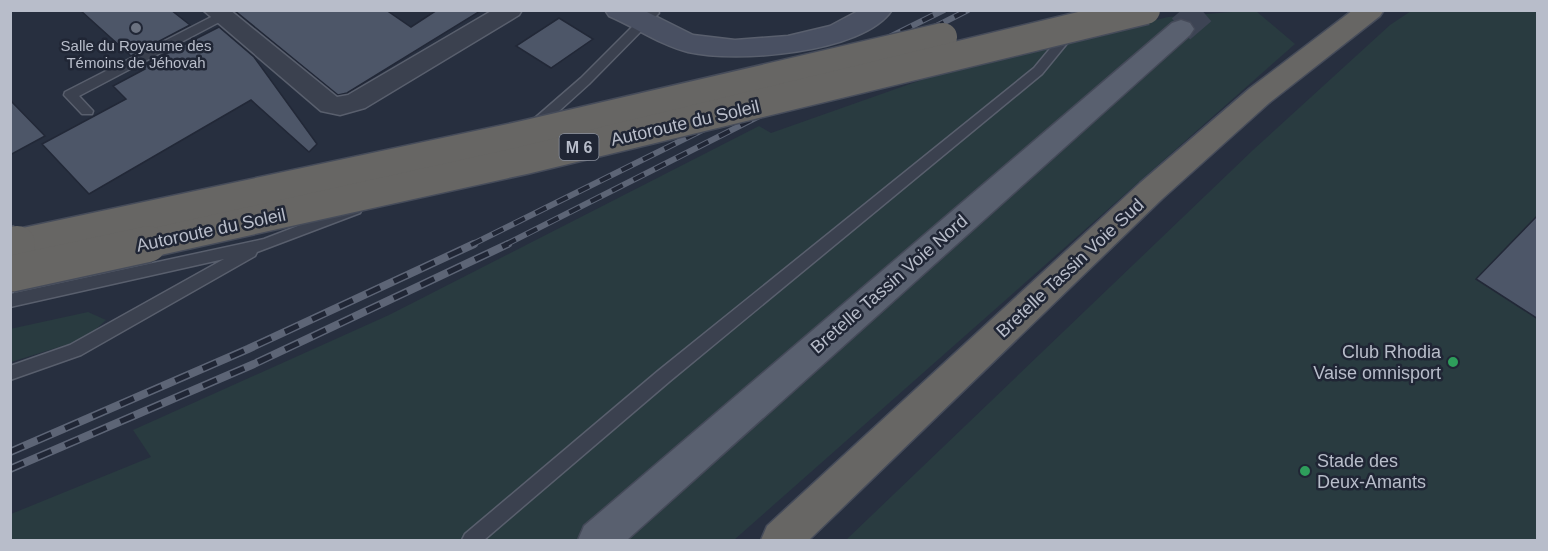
<svg xmlns="http://www.w3.org/2000/svg" width="1548" height="551" viewBox="0 0 1548 551" font-family="Helvetica,sans-serif">
<rect width="100%" height="100%" fill="#272f3f"/>
<g fill="#293b40">
<path d="M 1244,11 L 1256,11 L 1295,44 L 734,540 L 11,540 L 11,514 L 151,457 L 133,430 L 389,315 L 759,126 L 771,133 L 1009,49 L 1033,50 L 1168,17 Z"/>
<path d="M 1411,11 L 1537,11 L 1537,540 L 846,540 L 1253,150 L 1390,25 Z"/>
<path d="M 88,312 L 106,320 L 85,339 L 11,362 L 10,329 Z"/>
</g>
<g fill="#4d5668" stroke="#222837" stroke-width="1.5">
<path d="M 80,10 L 171,10 L 190,25 L 131,56 Z"/>
<path d="M 234,10 L 386,10 L 411,27 L 437,10 L 482,10 L 347,93 L 338,95 Z"/>
<path d="M 559,18 L 593,39 L 551,68 L 516,46 Z"/>
<path d="M 219,27 L 254,57 L 317,144 L 309,152 L 251,100 L 89,194 L 42,144 L 126,99 L 113,86 L 145,69 L 142,66 Z"/>
<path d="M 10,100 L 45,136 L 10,155 Z"/>
<path d="M 1538,215 L 1538,319 L 1476,279 Z"/>
</g>
<g fill="none" stroke-linecap="round" stroke-linejoin="round">
<path stroke="#3d4454" stroke-width="28" stroke-dasharray="28 14" stroke-linecap="butt" d="M 1181,29 L 1203,10"/>
<defs>
<g id="service">
<path d="M 649,10 L 657,10 L 659,13 L 589,84 L 538,130 L 528,130 L 526,127 L 528,124 L 581,78 Z"/>
<path d="M 221,12 L 227,16 L 225,19 L 79,96 L 93,111 L 92,114 L 82,114 L 64,95 L 65,92 Z"/>
<path d="M 1072,26 L 1078,30 L 1042,74 L 670,381 L 484,540 L 462,540 L 465,534 L 658,371 L 1034,68 L 1068,27 Z"/>
<path d="M 355,204 L 360,205 L 362,209 L 360,213 L 257,252 L 255,256 L 81,355 L 10,380 L 10,366 L 70,345 L 224,259 L 10,307 L 10,294 L 264,239 Z"/>
</g>
<path id="minor" d="M 203,10 L 230,10 L 337,97 L 348,95 L 493,10 L 522,10 L 519,15 L 365,108 L 340,115 L 321,111 Z"/>
<path id="secondary" d="M 605,10 L 643,10 L 693,35 L 735,40 L 788,36 L 830,26 L 860,10 L 892,10 C 863,54 735,63 688,52 C 660,45 635,27 609,16 Z"/>
<path id="primary" d="M 1181,20 L 1190,23 L 1194,29 L 1190,35 L 627,540 L 578,540 L 584,526 L 1172,23 Z"/>
<path id="trunk" d="M 1353,10 L 1384,10 L 1380,16 L 1269,103 L 1162,199 L 809,540 L 761,540 L 767,526 L 1140,183 L 1249,89 Z"/>
</defs>
<use href="#service" stroke="#595f6d" stroke-width="3"/>
<use href="#minor" stroke="#595f6d" stroke-width="3"/>
<use href="#secondary" stroke="#595f6d" stroke-width="3"/>
<use href="#primary" stroke="#454a59" stroke-width="3"/>
<use href="#trunk" stroke="#464c5a" stroke-width="3"/>
<use href="#service" fill="#3b414f" fill-rule="evenodd"/>
<use href="#minor" fill="#3b414f" fill-rule="evenodd"/>
<use href="#secondary" fill="#495062" fill-rule="evenodd"/>
<use href="#primary" fill="#59606f" fill-rule="evenodd"/>
<use href="#trunk" fill="#676664" fill-rule="evenodd"/>
<defs>
<g id="rail-far1">
<path d="M 471,245 L 944,10"/>
<path d="M 505,245 L 968,10"/>
</g>
<g id="rail">
<path d="M 10,452 L 248,349 L 474,244"/>
<path d="M 10,469 L 254,364 L 508,244"/>
</g>
</defs>
<use href="#rail-far1" stroke="#5d6576" stroke-width="6"/>
<use href="#rail" stroke="#5d6576" stroke-width="8"/>
<use href="#rail-far1" stroke="#202635" stroke-width="4" stroke-dasharray="12" stroke-linecap="butt"/>
<use href="#rail" stroke="#202635" stroke-width="5" stroke-dasharray="15" stroke-linecap="butt"/>
<defs>
<g id="trunk-bridge-far1">
<path d="M 10,245 L 523,135 L 943,37"/>
<path d="M 141,245 L 525,160 L 1146,10"/>
</g>
<g id="trunk-bridge">
<path d="M 10,245 L 17,244"/>
<path d="M 10,274 L 148,244"/>
</g>
</defs>
<use href="#trunk-bridge-far1" stroke="#464c5a" stroke-width="31" stroke-linecap="butt"/>
<use href="#trunk-bridge" stroke="#464c5a" stroke-width="39" stroke-linecap="butt"/>
<use href="#trunk-bridge-far1" stroke="#676664" stroke-width="28"/>
<use href="#trunk-bridge" stroke="#676664" stroke-width="36"/>
</g>
<circle fill="#6b7280" stroke="#202635" stroke-width="2" cx="136" cy="28" r="6"/>
<g fill="#2e9e5b" stroke="#202635" stroke-width="2">
<circle cx="1453" cy="362" r="6"/>
<circle cx="1305" cy="471" r="6"/>
</g>
<g text-anchor="middle" stroke-width="5" stroke-linejoin="round" paint-order="stroke">
<g font-size="15" fill="#b8bdca" stroke="#202635">
<text x="136" y="51">Salle du Royaume des<tspan x="136" dy="17">Témoins de Jéhovah</tspan></text>
</g>
<rect fill="#202635" stroke="#8a909d" stroke-width="1.5" x="559.5" y="134" width="39" height="26" rx="4.5"/>
<g font-size="16" font-weight="bold" fill="#b8bdca">
<text x="579" y="153">M 6</text>
</g>
<g font-size="18" fill="#b8bdca" stroke="#202635">
<text transform="translate(685 123) rotate(-13)" y="6">Autoroute du Soleil</text>
<text transform="translate(211 230) rotate(-12)" y="6">Autoroute du Soleil</text>
<text transform="translate(1070 268) rotate(-43)" y="6">Bretelle Tassin Voie Sud</text>
<text transform="translate(889 284) rotate(-41)" y="6">Bretelle Tassin Voie Nord</text>
</g>
<g font-size="18" fill="#b8bdca" stroke="#202635" text-anchor="end">
<text x="1441" y="358">Club Rhodia<tspan x="1441" dy="21">Vaise omnisport</tspan></text>
<text x="1317" y="467" text-anchor="start">Stade des<tspan x="1317" dy="21">Deux-Amants</tspan></text>
</g>
</g>
<rect width="1548" height="551" fill="none" stroke="#b8bdca" stroke-width="24"/>
</svg>
